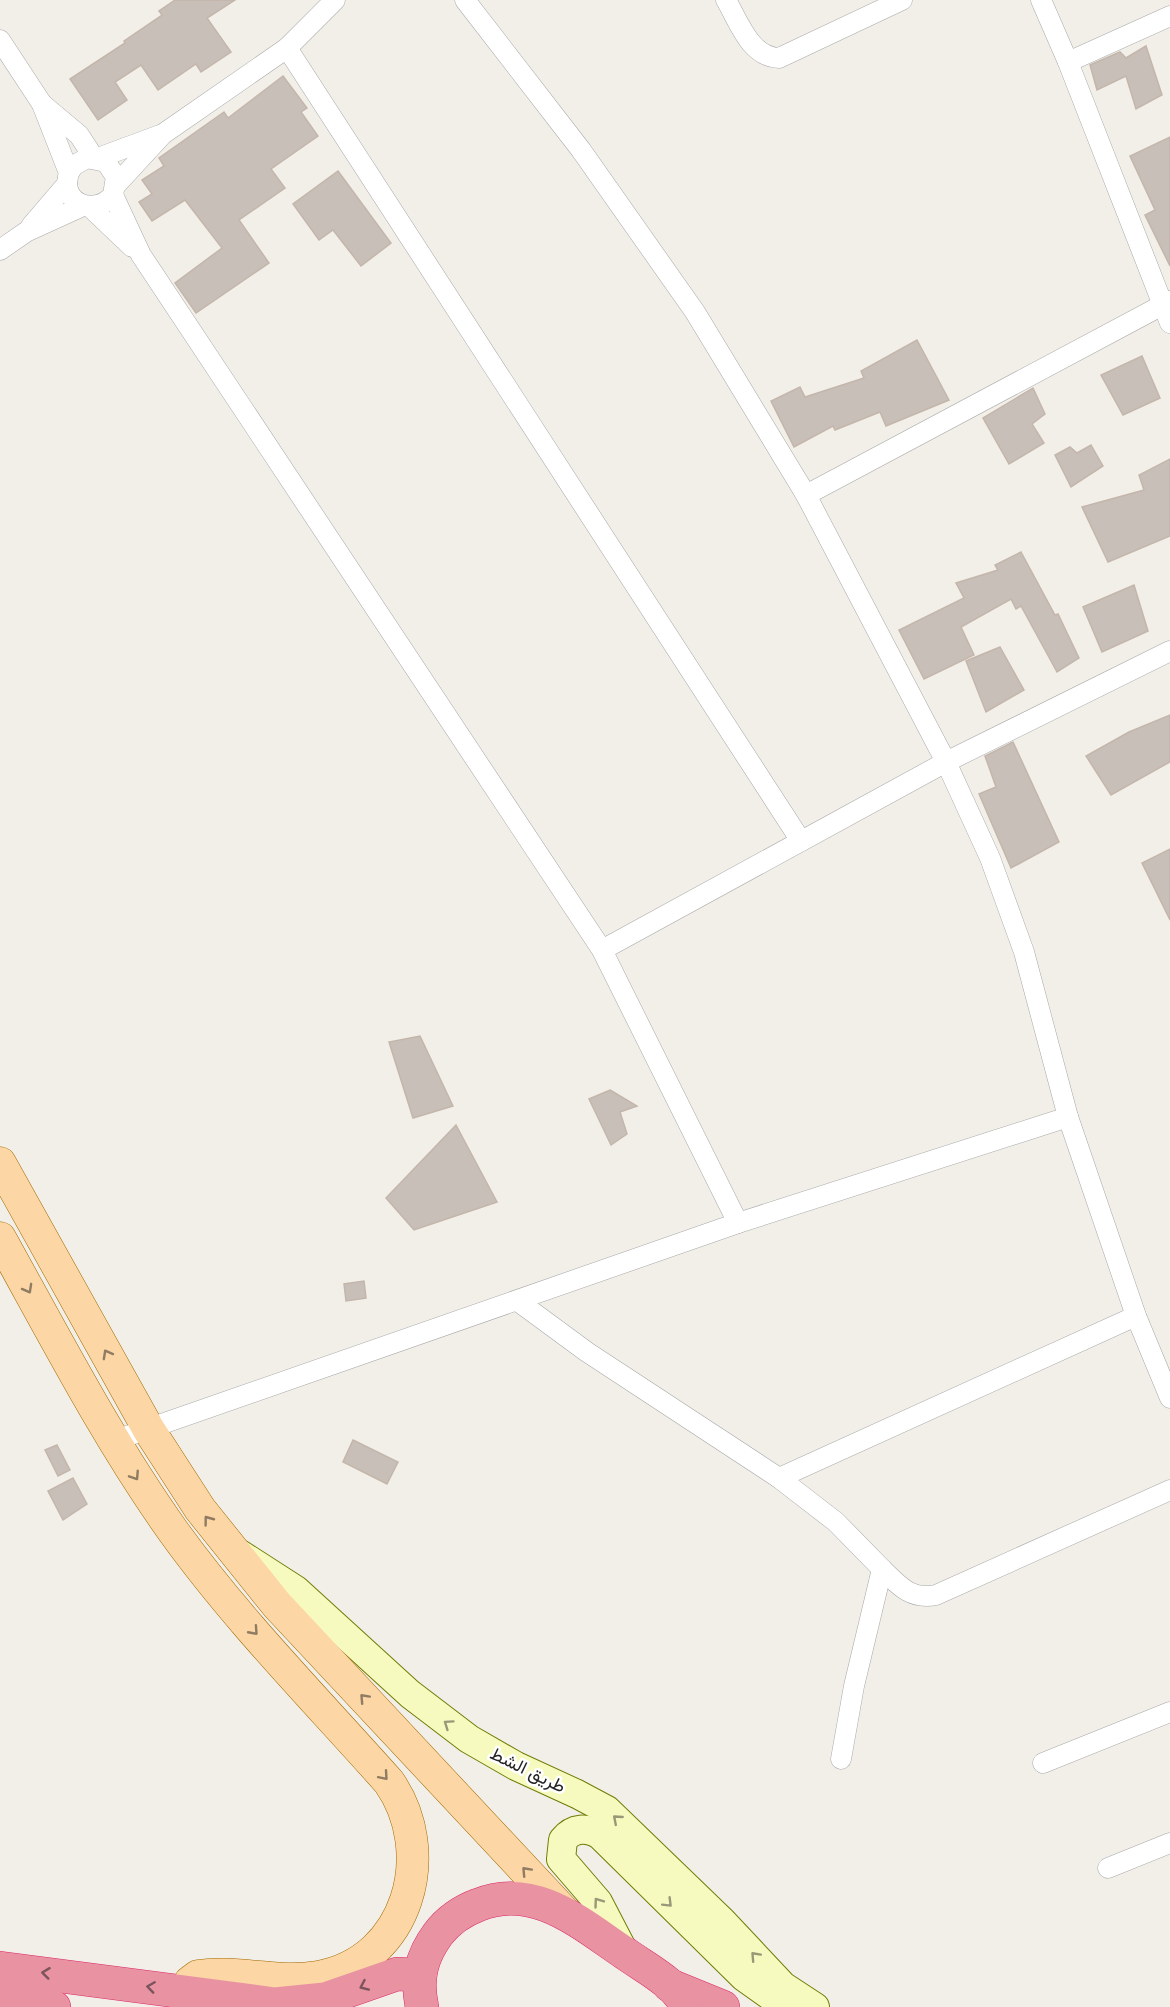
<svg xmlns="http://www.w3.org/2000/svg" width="1170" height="2007" viewBox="0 0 1170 2007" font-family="'PT Sans',Vazirmatn,sans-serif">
<rect width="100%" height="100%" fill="#f2efe9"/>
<g fill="#c7bfb8" stroke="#c4b6ab" stroke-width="1.5">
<path d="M 175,0 L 235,0 L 207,18 L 231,52 L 201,72 L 196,64 L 158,90 L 141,65 L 115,82 L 127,100 L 98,120 L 70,79 L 125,43 L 124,41 L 162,15 L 159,11 Z"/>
<path d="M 1146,46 L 1162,95 L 1136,109 L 1126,76 L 1097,90 L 1090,65 L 1120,52 L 1126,58 Z"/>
<path d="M 283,76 L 307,108 L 301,112 L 318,136 L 271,169 L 285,188 L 239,220 L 269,263 L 196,313 L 175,283 L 222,248 L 185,200 L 152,221 L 139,202 L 152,194 L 142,180 L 164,166 L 159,158 L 224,112 L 228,118 Z"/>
<path d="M 1170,137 L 1170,266 L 1145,215 L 1155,210 L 1130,156 Z"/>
<path d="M 338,171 L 391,243 L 361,266 L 333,230 L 319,240 L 293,204 Z"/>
<path d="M 917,340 L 949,400 L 886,426 L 880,412 L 835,430 L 833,426 L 794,447 L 771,401 L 800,387 L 805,397 L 864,378 L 861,371 Z"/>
<path d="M 1142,356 L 1160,398 L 1123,415 L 1101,375 Z"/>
<path d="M 1033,388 L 1045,414 L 1032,424 L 1044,443 L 1009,464 L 983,418 Z"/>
<path d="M 1091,445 L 1103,466 L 1071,487 L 1055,455 L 1070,447 L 1077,453 Z"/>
<path d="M 1170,459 L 1170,536 L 1108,562 L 1082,507 L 1144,490 L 1139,475 Z"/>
<path d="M 1021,552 L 1055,615 L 1058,614 L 1079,658 L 1057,672 L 1021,606 L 1016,609 L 1011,599 L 961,627 L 974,655 L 924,679 L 899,630 L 964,598 L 956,583 L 998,570 L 995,565 Z"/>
<path d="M 1134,585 L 1148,631 L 1102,652 L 1083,607 Z"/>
<path d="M 1000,647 L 1024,690 L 986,712 L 966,661 Z"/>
<path d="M 1170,715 L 1170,762 L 1111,795 L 1086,756 L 1129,732 Z"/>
<path d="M 1013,742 L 1059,842 L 1011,868 L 979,794 L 996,787 L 985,756 Z"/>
<path d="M 1170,849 L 1170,920 L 1142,863 Z"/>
<path d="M 420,1036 L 453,1106 L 413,1118 L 389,1042 Z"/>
<path d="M 610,1090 L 637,1106 L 620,1112 L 627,1134 L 611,1145 L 589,1099 Z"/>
<path d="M 456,1125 L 497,1202 L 414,1230 L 386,1198 Z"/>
<path d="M 364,1281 L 366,1298 L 346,1301 L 344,1284 Z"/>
<path d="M 353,1440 L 398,1462 L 387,1484 L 343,1462 Z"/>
<path d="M 57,1445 L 70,1470 L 58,1476 L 45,1450 Z"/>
<path d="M 73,1478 L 87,1504 L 63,1520 L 48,1491 Z"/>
</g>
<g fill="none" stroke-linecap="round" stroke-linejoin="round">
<defs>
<g id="street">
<path d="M 465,0 L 581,150 L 695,312 L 806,495 L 946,762 L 990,858 L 1024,952 L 1068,1117 L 1136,1316 L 1170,1398"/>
<path d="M 726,0 C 739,22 750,57 779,58 L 902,0"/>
<path d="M 1041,0 L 1068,62 L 1170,323"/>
<path d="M 0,40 L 42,104 L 69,173 C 59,203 95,217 113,195 L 116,177 L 106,162 L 87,158 L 73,166 L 69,173"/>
<path d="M 287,48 L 801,841"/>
<path d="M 1068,62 L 1170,16"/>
<path d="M 42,104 L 79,135 L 94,158"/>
<path d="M 98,158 L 160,135"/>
<path d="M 116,185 L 163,134 L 287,48 L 335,0"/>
<path d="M 113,195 L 141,255 L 602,950 L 738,1223"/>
<path d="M 90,207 L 132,247"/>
<path d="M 31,226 L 67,184"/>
<path d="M 0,250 L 26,232 L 83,206"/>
<path d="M 806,495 L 1170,301"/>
<path d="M 602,950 L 946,762 L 1170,651"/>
<path d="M 519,1302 L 587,1352 L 779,1478 L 836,1522 L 882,1569 L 854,1686 L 841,1759"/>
<path d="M 113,1441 L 738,1223 L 1068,1117"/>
<path d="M 779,1478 L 1136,1316"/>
<path d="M 882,1569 C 899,1586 911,1600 936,1595 L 1170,1490"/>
<path d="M 1043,1763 L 1170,1712"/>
<path d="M 1108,1868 L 1170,1843"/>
</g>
<g id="secondary">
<path d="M 240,1554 L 296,1590 L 410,1694 L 469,1739 L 516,1766 L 577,1794 L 607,1810 L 722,1921 L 783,1986 L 815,2007"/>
<path d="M 625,1954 L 598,1902 L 561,1859 L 563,1840 C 573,1827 587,1827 600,1835 L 744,1977 L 786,2007"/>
</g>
<g id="primary">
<path d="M 0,1163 L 149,1430 L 200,1509 L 277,1605 L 566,1914"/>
<path d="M 0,1238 C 55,1337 107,1438 173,1531 C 237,1620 316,1700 389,1782 C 438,1852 409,1961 318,1977 C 278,1984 237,1970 198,1976 L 190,1982 L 185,1992"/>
</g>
<g id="highway">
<path d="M 0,1968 L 275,2004 L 325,1999 L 397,1974 L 420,1975"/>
<path d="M 669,1985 L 723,2007"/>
<path d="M 0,2000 L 54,2007"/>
<path d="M 422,2007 C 416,1979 421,1957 438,1934 C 448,1921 462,1911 478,1905 C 535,1882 581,1924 626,1954 C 647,1969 676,1983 687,2007"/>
</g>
</defs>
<use href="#street" stroke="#a9a9a9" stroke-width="21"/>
<use href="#secondary" stroke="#707d05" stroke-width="30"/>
<use href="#primary" stroke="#a06b00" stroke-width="33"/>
<use href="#highway" stroke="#dc2a67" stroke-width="34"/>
<use href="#street" stroke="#fff" stroke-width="20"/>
<use href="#secondary" stroke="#f7fabf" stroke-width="28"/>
<use href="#primary" stroke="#fcd6a4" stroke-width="32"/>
<use href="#highway" stroke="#e892a2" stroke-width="33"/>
</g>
<defs><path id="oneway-chevron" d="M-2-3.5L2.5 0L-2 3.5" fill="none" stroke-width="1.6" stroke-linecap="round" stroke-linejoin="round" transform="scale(1.5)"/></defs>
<g stroke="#8f7c63">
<use href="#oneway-chevron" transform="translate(28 1289) rotate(61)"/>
<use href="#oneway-chevron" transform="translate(107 1354) rotate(-119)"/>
<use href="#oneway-chevron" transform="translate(135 1476) rotate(57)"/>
<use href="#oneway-chevron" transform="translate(208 1520) rotate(-127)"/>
<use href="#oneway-chevron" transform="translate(254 1631) rotate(48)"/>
<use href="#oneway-chevron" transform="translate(364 1698) rotate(-133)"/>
<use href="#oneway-chevron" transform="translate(384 1776) rotate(49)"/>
<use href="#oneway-chevron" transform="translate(526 1871) rotate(-133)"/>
</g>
<g stroke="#979978">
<use href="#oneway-chevron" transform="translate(448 1724) rotate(-145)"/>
<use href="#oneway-chevron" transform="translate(617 1819) rotate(-139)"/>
<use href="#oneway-chevron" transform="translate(598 1902) rotate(-126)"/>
<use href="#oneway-chevron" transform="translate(668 1903) rotate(45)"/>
<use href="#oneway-chevron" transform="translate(755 1956) rotate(-133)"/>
</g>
<g stroke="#7b545c">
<use href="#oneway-chevron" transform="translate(46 1973) rotate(-173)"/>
<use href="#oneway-chevron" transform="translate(364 1986) rotate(156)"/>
<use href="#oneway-chevron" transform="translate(151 1987) rotate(-172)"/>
</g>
<g text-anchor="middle" stroke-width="5" stroke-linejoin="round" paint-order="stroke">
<g font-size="18" fill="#222" stroke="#fff">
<text transform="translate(528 1770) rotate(26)" y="6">طريق الشط</text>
</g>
</g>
</svg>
